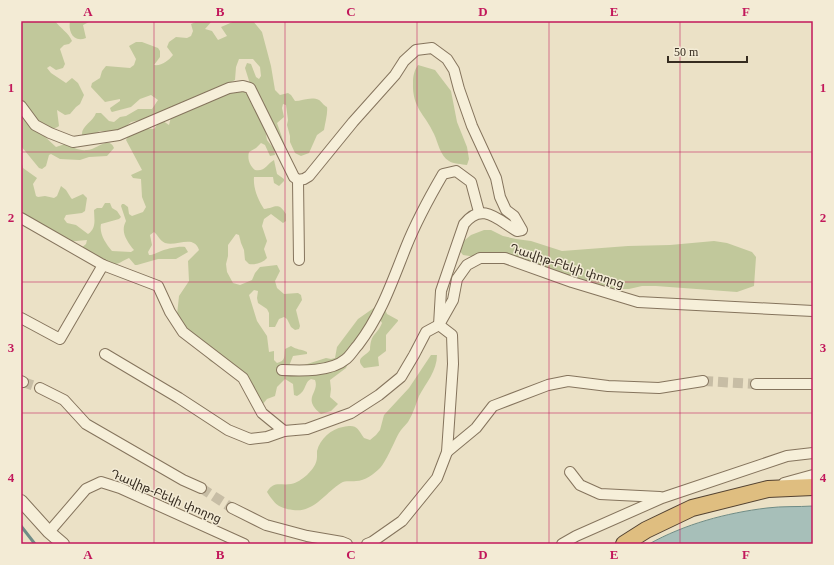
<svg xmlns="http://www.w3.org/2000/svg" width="834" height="565" viewBox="0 0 834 565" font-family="'Times New Roman','Noto Sans Armenian',serif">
<rect width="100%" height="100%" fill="#ebe1c6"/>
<g fill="#c1c89b">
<path d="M 22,21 L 55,21 C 60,28 69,33 72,41 L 69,44 L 64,45 L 60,49 L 65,64 L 63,68 L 56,70 L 50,66 L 47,68 L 51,73 L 66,83 L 72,78 L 78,83 L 84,95 L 80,104 L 76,107 L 70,114 L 65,115 L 57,110 L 59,126 C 47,136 28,111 21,103 Z"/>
<path d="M 70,21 L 91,21 L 83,25 L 86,38 C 73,43 68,31 70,21 Z"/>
<path d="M 198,21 L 212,21 L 205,29 L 212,31 L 218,40 L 227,36 L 221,27 L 235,21 L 253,21 L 262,32 L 271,66 L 275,90 L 280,95 L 288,93 L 291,95 L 295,101 C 302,101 311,96 319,100 C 322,102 323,105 327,107 C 328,113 325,123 324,130 L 317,135 L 309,153 L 301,156 L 295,153 L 290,142 L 290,136 L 287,125 L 288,120 L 286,105 L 283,104 L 282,108 L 284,117 L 277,123 L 285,146 L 284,150 L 250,84 L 245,68 L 247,63 L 251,64 L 256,77 L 259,79 L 261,76 L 260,67 L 253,59 L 239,59 L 236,67 L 235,80 L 223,86 L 240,88 L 253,99 L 265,129 L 267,140 L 274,149 L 275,155 L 270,156 L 265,145 L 261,143 L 256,148 L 249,152 C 247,159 250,166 255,170 C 265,172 267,164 274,160 L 277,174 L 284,179 L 284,181 L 279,186 L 274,183 L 273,177 L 254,177 C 253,188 258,200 264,209 C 275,208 278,201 286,214 L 286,221 L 283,223 L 271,214 L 264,219 L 262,226 L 267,241 L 264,249 L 267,258 C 263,263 255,265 249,264 L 245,260 L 244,250 L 241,243 L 239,235 L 236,234 L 228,245 L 228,256 L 226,264 L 227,272 L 233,283 L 240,285 L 252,280 L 255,273 L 260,267 L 277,265 L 280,271 L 275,281 L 277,288 L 284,294 L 298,293 L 301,295 L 302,300 L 296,310 L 300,326 L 299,329 L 295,330 L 291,327 L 287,319 L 284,317 L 279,319 L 275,327 L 269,327 L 269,313 L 267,309 L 258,303 L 257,298 L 258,291 L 254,290 L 249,295 L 257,321 L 267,336 L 269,352 L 274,351 L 274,360 L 277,363 C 286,361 284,356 285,349 L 291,346 C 297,350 301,349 307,352 L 307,354 L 293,356 L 289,366 L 304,365 L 326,358 L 331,359 L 335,358 L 337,347 L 358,319 L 378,305 L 384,307 L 387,314 L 398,320 L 398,321 L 386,335 L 386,351 L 378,357 L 379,366 L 364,368 C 354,358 365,357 370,350 C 371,332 376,337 382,323 L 379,318 L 349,361 L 346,368 L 330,380 L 331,389 L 330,397 L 338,404 L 331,411 L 321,414 C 301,398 320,393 315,380 L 311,379 C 304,382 307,391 297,396 L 294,395 L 293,384 L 285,379 L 277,387 L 275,396 L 267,399 L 262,405 L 244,384 L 218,365 L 210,361 L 191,339 L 190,335 L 187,328 L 182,325 L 177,315 L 179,296 L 189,281 L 188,261 L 199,250 C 194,234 176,247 165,243 C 159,240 158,235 154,232 L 150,235 L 152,245 L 148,252 L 149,255 C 154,255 155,253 159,252 C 165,249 179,246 185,247 L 188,252 L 176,259 L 158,259 L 137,265 L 135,265 L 129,258 C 119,262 119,266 108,263 L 103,258 L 100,260 L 80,249 L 86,244 L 87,240 L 55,243 L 44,238 L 28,226 L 21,224 L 21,160 L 23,168 L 37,178 L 33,184 L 36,196 L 38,197 L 45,196 L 54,198 L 57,196 L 61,186 L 66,190 L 71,198 L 72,199 L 83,194 L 87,198 L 85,211 L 82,213 L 66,215 L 64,219 L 67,223 L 76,225 L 88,234 C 97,228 94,218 94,210 L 97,208 L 102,208 L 105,203 L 110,203 L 112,208 L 117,211 L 121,217 L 119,219 L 101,224 C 99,234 106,244 112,251 L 131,252 L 134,250 C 127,241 120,232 126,221 L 121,206 L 122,204 L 124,204 L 128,207 L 129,214 L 132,216 L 143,212 L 146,207 L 142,197 L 141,179 L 133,178 L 131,175 L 142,170 L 126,140 C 131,130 143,128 154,129 L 159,122 L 163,121 L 169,125 L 171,117 L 151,115 L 145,119 L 131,122 L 122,130 L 117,133 L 100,131 L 87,137 L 82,135 C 81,126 93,122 96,113 L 101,113 L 109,121 L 114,122 L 120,117 L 126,116 L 138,109 L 152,109 L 158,100 L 151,95 L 140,99 L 131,107 L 112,112 L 111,111 L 110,108 L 120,101 L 120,99 L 105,102 L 91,87 L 92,83 L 100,78 L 102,71 L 106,66 L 130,68 L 134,65 L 136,59 L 129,46 L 136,42 L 142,42 L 158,48 L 160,51 L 160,57 L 154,65 C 162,66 168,61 173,55 L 167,47 L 169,42 L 176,37 L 187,38 L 191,36 L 193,31 L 191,24 Z"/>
<path d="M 418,65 L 435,70 L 451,91 L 457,122 L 467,147 L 469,159 L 467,165 C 462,164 453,164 449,161 C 440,156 438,142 434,134 C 425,114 412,108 413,83 C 413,76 414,71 418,65 Z"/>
<path d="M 21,108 L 29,122 L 56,147 L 65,144 C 72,147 79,151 87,150 C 96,150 109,135 114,148 L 107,156 L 89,157 L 80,160 L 60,159 L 51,154 L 49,155 L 46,166 L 42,169 L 39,168 L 21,146 Z"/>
<path d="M 484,230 L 491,230 L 503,236 L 516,239 L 531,241 L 562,251 L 628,246 L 670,245 L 714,241 L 727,243 L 752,252 L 756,257 L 754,286 L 737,292 L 656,286 L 642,286 L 629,289 L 600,289 L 505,258 L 476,257 L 463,255 L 459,250 L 460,244 L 471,235 Z"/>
<path d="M 431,355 L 437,355 C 437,371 426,383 419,396 C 416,404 413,414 408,422 C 405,426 401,429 399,433 C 394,442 386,462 380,468 C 374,474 365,481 356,481 C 351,482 346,480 341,483 C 325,493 314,513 293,510 C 278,508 275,504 267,492 C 274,480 280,486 291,484 C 297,483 302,479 307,475 C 312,470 317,464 317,457 C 317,456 317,452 317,451 C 320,439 331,429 343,427 C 357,424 357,428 364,438 L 370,440 L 376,435 L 380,430 L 384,415 L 409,388 Z"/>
</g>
<path fill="#a7bfb9" stroke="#6f8c86" d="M 813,506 L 813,544 L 649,544 C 685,524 726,513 767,508 C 782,506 798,507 813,506 Z"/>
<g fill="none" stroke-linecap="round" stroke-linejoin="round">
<path stroke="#6f8c86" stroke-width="3" d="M 21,526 L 35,544"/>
<g stroke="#c7bda5" stroke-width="10" stroke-dasharray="10 5" stroke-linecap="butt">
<path d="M 703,381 L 756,384"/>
<path d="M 23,382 L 40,388"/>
<path d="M 201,488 L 232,508"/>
</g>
<defs>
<g id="minor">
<path d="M 21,106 L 35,125 L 50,133 L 73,142 L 119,135 L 229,88 L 243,86 L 250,88 L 294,177 L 298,180 L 304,179 L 309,176 L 353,122 L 395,75 L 404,61 L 416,50 L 432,48 L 447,59 L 454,70 L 459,89 L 472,126 L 496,178 L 500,197 L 506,210 L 514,216 L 522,230 L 517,231 C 498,220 482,201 464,224 L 441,291 L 439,325"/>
<path d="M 298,180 L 299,260"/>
<path d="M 21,218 L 103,265 L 158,286 L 170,312 L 183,332 L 243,378 L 262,413 L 284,431"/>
<path d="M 21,318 L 60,339 L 103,265"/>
<path d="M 440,323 L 453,300 L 457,279 L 467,265 L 480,258 L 505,258 L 572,282 L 638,302 L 813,311"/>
<path d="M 105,354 L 179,398 L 228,430 L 250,439 L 267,437 L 284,431 L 307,429 L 351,413 L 379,395 L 401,377 L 414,355 L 426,332 L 439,325"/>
<path d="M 282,370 C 301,371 331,372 346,359 C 351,355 354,349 358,345 C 381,315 392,282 406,247 C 416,222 429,198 443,174 L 456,171 L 471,182 L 479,212"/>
<path d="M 21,381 L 23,382"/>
<path d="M 756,384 L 812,384"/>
<path d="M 40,388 L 64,400 L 86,424 L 183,480 L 201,488"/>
<path d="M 447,452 L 476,428 L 493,406 L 548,385 L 568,381 L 608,386 L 659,388 L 703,381"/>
<path d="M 570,472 L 580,485 L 600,494 L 660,497"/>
<path d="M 784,483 L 813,475"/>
<path d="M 232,508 L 266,525 L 307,536 L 342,542 L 347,544"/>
<path d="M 49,532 L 86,489 L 101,482 L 120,488 L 244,544"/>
<path d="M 367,544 L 372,542 L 402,521 L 437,478 L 447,452 L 453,364 L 452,335 L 439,325"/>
<path d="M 562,544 L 576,536 L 662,498 L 787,456 L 813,453"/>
</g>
<path id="tertiary" d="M 21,501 L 49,532 L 63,544"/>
<path id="trunk" d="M 624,544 L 646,530 L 692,508 L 768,489 L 813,487"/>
</defs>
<use href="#minor" stroke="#85745d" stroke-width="12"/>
<use href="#tertiary" stroke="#85745d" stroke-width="14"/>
<use href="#trunk" stroke="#534231" stroke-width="18"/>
<use href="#minor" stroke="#f6efd9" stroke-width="10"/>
<use href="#tertiary" stroke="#f6efd9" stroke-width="12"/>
<use href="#trunk" stroke="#dfbe80" stroke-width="16"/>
</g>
<path fill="none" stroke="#c2185b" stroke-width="1" stroke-opacity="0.55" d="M 154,21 L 154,544M 285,21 L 285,544M 417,21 L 417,544M 549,21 L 549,544M 680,21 L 680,544M 21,152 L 813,152M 21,282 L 813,282M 21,413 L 813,413"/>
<g text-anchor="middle" stroke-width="3" stroke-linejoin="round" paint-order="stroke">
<g font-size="12" fill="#362c20" stroke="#f3ebd5">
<text transform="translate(567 266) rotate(18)" y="4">Դավիթ-Բեկի փողոց</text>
<text transform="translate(166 496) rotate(23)" y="4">Դավիթ-Բեկի փողոց</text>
</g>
</g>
<rect width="834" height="565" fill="none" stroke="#f3ebd5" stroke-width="44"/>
<path d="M668 56v6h79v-6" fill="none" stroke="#362c20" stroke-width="2"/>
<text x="674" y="56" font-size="12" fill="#362c20" stroke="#f3ebd5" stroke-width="3" paint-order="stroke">50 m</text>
<rect x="22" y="22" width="790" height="521" fill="none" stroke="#c2185b" stroke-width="1.5"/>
<g font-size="13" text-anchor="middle" font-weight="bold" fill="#c2185b">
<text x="88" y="16">A</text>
<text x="220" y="16">B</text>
<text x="351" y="16">C</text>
<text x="483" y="16">D</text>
<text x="614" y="16">E</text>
<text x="746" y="16">F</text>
<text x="11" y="92">1</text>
<text x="823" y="92">1</text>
<text x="11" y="222">2</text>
<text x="823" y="222">2</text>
<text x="11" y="352">3</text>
<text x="823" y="352">3</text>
<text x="11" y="482">4</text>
<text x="823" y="482">4</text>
<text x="88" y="559">A</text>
<text x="220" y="559">B</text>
<text x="351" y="559">C</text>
<text x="483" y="559">D</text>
<text x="614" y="559">E</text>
<text x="746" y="559">F</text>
</g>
</svg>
